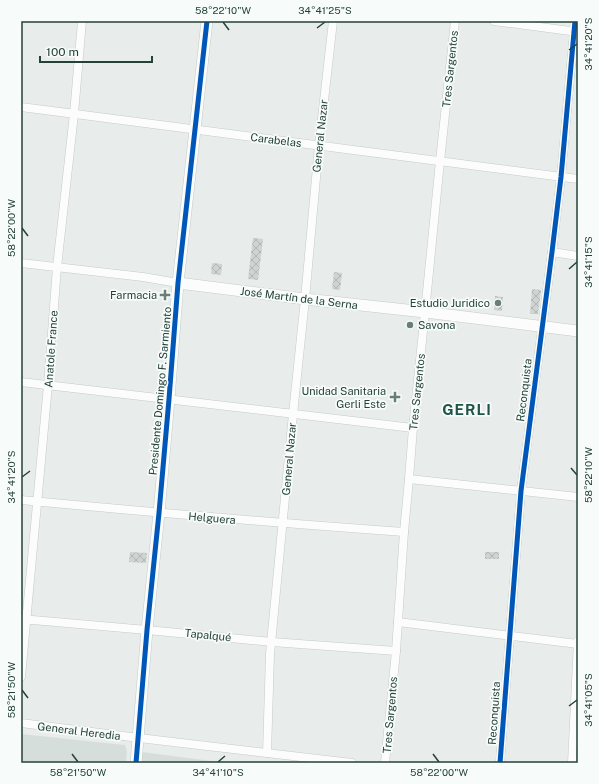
<svg xmlns="http://www.w3.org/2000/svg" width="599" height="784" viewBox="0 0 599 784" font-family="'Public Sans',sans-serif">
<defs>
<pattern id="building-cross-hatch" width="8" height="8" patternUnits="userSpaceOnUse"><rect width="8" height="8" fill="#cfd4d2"/><path d="M0 0l8 8M0 8l8-8" fill="none" stroke="#b2b7b5"/></pattern>
</defs>
<rect width="100%" height="100%" fill="#e8edeb"/>
<g fill="#d6dedb">
<path d="M 21,734 L 125,745 L 127,751 L 126,763 L 21,763 Z"/>
<path d="M 142,752 L 227,763 L 141,763 Z"/>
</g>
<g fill="url(#building-cross-hatch)">
<path d="M 253,238 L 263,239 L 258,280 L 248,279 Z"/>
<path d="M 212,263 L 222,264 L 221,275 L 211,274 Z"/>
<path d="M 334,272 L 342,273 L 340,290 L 332,289 Z"/>
<path d="M 532,289 L 541,290 L 538,314 L 530,314 Z"/>
<path d="M 495,296 L 503,297 L 502,311 L 494,310 Z"/>
<path d="M 130,552 L 147,553 L 146,563 L 129,562 Z"/>
<rect x="485" y="552" width="14" height="7"/>
</g>
<g fill="none" stroke-linecap="round" stroke-linejoin="round">
<defs>
<g id="street">
<path d="M 494,21 L 578,32"/>
<path d="M 21,107 L 578,179"/>
<path d="M 552,252 L 578,256"/>
<path d="M 21,263 L 143,277 L 178,283"/>
<path d="M 21,382 L 413,428"/>
<path d="M 409,479 L 578,497"/>
<path d="M 21,500 C 149,512 276,523 404,532"/>
<path d="M 21,619 L 147,630 L 272,642 L 396,651"/>
<path d="M 398,622 L 578,644"/>
<path d="M 21,677 L 48,385 L 57,267 L 74,114 L 82,21"/>
<path d="M 21,723 L 139,738 L 352,763"/>
<path d="M 267,753 L 270,654 L 293,414 L 305,299 L 319,145 L 333,21"/>
<path d="M 385,763 L 396,651 L 404,532 L 409,479 L 413,428 L 425,312 L 440,161 L 455,21"/>
<path d="M 500,763 L 521,491 L 552,252 L 561,177 L 575,21"/>
<path d="M 572,763 L 578,641"/>
</g>
<g id="secondary">
<path d="M 178,283 L 305,299 L 425,312 L 578,331"/>
<path d="M 136,763 L 147,630 L 159,513 L 169,399 L 178,283 L 207,21"/>
</g>
</defs>
<use href="#street" stroke="#c5cac8" stroke-width="9"/>
<use href="#secondary" stroke="#c3cbc8" stroke-width="12"/>
<use href="#street" stroke="#fcfcfc" stroke-width="8"/>
<use href="#secondary" stroke="#fcfcfc" stroke-width="11"/>
<defs>
<g id="cycleway">
<path d="M 136,763 L 147,630 L 159,513 L 169,399 L 178,283 L 207,21"/>
<path d="M 500,763 L 521,491 L 552,252 L 561,177 L 575,21"/>
</g>
</defs>
<use href="#cycleway" stroke="#f7fbf9" stroke-width="8"/>
<use href="#cycleway" stroke="#0057b8" stroke-width="5"/>
</g>
<path fill="none" stroke="#24423a" stroke-width="1.5" d="M 223,22 L 229,30M 317,28 L 325,22M 569,50 L 577,44M 22,228 L 28,236M 569,269 L 577,262M 571,468 L 577,475M 22,477 L 30,471M 22,690 L 28,698M 569,706 L 577,700M 72,754 L 78,762M 433,754 L 439,762M 218,762 L 225,756"/>
<g fill="#697e78" stroke="#f7fbf9" stroke-width="1.5">
<path d="M163 289h4v4h4v4h-4v4h-4v-4h-4v-4h4z"/>
<circle cx="498" cy="303" r="4"/>
<circle cx="410" cy="325" r="4"/>
<path d="M393 391h4v4h4v4h-4v4h-4v-4h-4v-4h4z"/>
</g>
<g text-anchor="middle" stroke-width="3.5" stroke-linejoin="round" paint-order="stroke">
<g font-size="11" fill="#24423a" stroke="#f7fbf9">
<text transform="translate(450 69) rotate(-84)" y="4">Tres Sargentos</text>
<text transform="translate(320 136) rotate(-84)" y="4">General Nazar</text>
<text transform="translate(276 140) rotate(7)" y="4">Carabelas</text>
<text transform="translate(299 298) rotate(7)" y="4">José Martín de la Serna</text>
<text transform="translate(51 349) rotate(-86)" y="4">Anatole France</text>
<text transform="translate(524 390) rotate(-83)" y="4">Reconquista</text>
<text transform="translate(160 391) rotate(-85)" y="4">Presidente Domingo F. Sarmiento</text>
<text transform="translate(417 392) rotate(-84)" y="4">Tres Sargentos</text>
<text transform="translate(289 459) rotate(-85)" y="4">General Nazar</text>
<text transform="translate(212 518) rotate(5)" y="4">Helguera</text>
<text transform="translate(208 635) rotate(6)" y="4">Tapalqué</text>
<text transform="translate(494 713) rotate(-86)" y="4">Reconquista</text>
<text transform="translate(390 715) rotate(-85)" y="4">Tres Sargentos</text>
<text transform="translate(79 731) rotate(7)" y="4">General Heredia</text>
</g>
<g font-size="11" fill="#24423a" stroke="#f7fbf9" text-anchor="end">
<text x="157" y="299">Farmacia</text>
<text x="490" y="307">Estudio Juridico</text>
<text x="418" y="329" text-anchor="start">Savona</text>
<text x="386" y="395">Unidad Sanitaria<tspan x="386" dy="13">Gerli Este</tspan></text>
</g>
<g font-size="15" font-weight="bold" letter-spacing="1" fill="#1f5548" stroke="#f7fbf9">
<text x="467" y="415">GERLI</text>
</g>
</g>
<rect width="599" height="784" fill="none" stroke="#f7fbf9" stroke-width="44"/>
<path d="M40 56v6h112v-6" fill="none" stroke="#24423a" stroke-width="2"/>
<text x="46" y="56" font-size="12" fill="#24423a" stroke="#f7fbf9" stroke-width="3" paint-order="stroke">100 m</text>
<rect x="22" y="22" width="555" height="740" fill="none" stroke="#24423a" stroke-width="1.5"/>
<g font-size="10" text-anchor="middle" fill="#24423a">
<text x="223" y="14">58°22'10"W</text>
<text x="325" y="14">34°41'25"S</text>
<text transform="translate(588 44) rotate(-90)" y="4">34°41'20"S</text>
<text transform="translate(11 228) rotate(-90)" y="4">58°22'00"W</text>
<text transform="translate(588 262) rotate(-90)" y="4">34°41'15"S</text>
<text transform="translate(588 475) rotate(-90)" y="4">58°22'10"W</text>
<text transform="translate(11 477) rotate(-90)" y="4">34°41'20"S</text>
<text transform="translate(11 690) rotate(-90)" y="4">58°21'50"W</text>
<text transform="translate(588 700) rotate(-90)" y="4">34°41'05"S</text>
<text x="78" y="776">58°21'50"W</text>
<text x="218" y="776">34°41'10"S</text>
<text x="439" y="776">58°22'00"W</text>
</g>
</svg>
